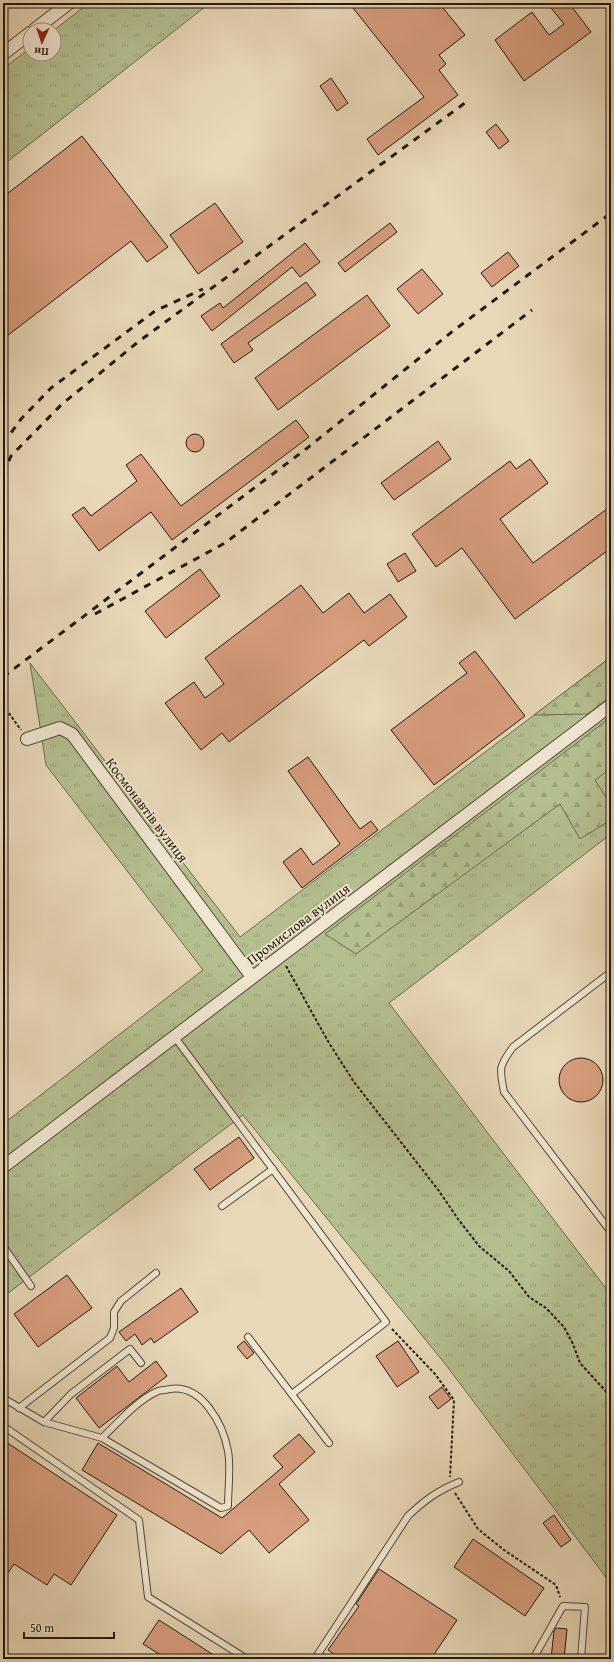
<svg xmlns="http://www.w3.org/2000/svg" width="614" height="1662" viewBox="0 0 614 1662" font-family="'Gentium Book Plus',serif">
<defs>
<pattern id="grass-tufts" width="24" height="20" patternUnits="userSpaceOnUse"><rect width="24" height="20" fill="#b4bf90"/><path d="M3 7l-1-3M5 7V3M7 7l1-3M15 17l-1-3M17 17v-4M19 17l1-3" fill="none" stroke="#9aa47b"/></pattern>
<pattern id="forest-firs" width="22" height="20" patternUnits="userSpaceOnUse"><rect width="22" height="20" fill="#b4bf90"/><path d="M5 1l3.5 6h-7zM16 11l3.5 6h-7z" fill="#9aa47b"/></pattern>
</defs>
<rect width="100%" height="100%" fill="#e8d8b8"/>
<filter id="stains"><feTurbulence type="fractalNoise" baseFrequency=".005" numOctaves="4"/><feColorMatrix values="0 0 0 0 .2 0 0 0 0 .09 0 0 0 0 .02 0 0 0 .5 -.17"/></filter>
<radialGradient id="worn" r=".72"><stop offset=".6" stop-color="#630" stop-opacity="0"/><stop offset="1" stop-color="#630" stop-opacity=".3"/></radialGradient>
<g fill="url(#grass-tufts)" stroke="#6c6c4d">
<path d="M 89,3 L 210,3 L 3,165 L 3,69 L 30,48 L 30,54 L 54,54 L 54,30 Z"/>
<path d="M 611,657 L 611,834 L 389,1003 L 611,1295 L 611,1584 L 446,1365 L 243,1115 L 3,1297 L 3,1124 L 203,970 L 46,765 L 30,663 L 240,937 Z"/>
</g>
<g fill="url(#forest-firs)" stroke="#6c6c4d">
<path d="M 611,657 L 611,696 L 588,714 L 534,715 Z"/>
<path d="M 611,717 L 611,768 L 595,780 L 611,805 L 611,820 L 580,839 L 560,804 L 356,954 L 325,934 Z"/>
</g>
<g fill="#d89e7f" stroke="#23190a">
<path d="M 349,3 L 439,3 L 465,35 L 439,55 L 446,64 L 439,70 L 458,95 L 378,155 L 367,139 L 424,97 Z"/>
<path d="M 547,3 L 569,3 L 591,32 L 524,81 L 495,40 L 532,12 L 549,35 L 564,24 Z"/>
<path d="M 331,78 L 348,103 L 337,111 L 320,86 Z"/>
<path d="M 496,124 L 509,141 L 499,149 L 486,132 Z"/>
<path d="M 82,136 L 168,247 L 147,262 L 131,241 L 3,339 L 3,197 Z"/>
<path d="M 215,203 L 243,242 L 198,274 L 170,235 Z"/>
<path d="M 390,223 L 397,232 L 345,272 L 338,263 Z"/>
<path d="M 305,243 L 320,262 L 300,277 L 292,267 L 212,331 L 201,316 L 220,303 L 223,308 Z"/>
<path d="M 508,252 L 519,266 L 492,287 L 481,273 Z"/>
<path d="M 422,269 L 443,294 L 418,314 L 397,289 Z"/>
<path d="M 306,282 L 316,295 L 248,343 L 253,350 L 234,363 L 221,344 Z"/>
<path d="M 367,295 L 390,326 L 278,410 L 255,378 Z"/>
<path d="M 296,420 L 309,437 L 172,540 L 151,512 L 99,551 L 72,515 L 84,507 L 91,516 L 137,481 L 126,465 L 141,454 L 181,506 Z"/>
<circle cx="195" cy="443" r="9"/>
<path d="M 438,441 L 451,459 L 394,500 L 381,483 Z"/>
<path d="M 530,459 L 548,483 L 500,519 L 533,563 L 611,506 L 611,548 L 515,619 L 462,548 L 436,567 L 412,534 L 510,461 L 516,469 Z"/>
<path d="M 405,553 L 416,571 L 398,582 L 387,564 Z"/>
<path d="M 200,569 L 220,596 L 166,638 L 145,611 Z"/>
<path d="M 301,585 L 323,613 L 349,593 L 364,613 L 390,594 L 407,617 L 369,646 L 364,640 L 229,742 L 222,733 L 201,750 L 165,703 L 194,682 L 205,698 L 224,684 L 205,658 Z"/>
<path d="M 475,651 L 525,716 L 434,785 L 391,730 L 467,673 L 459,663 Z"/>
<path d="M 308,757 L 360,829 L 371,821 L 378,830 L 302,888 L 283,862 L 301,848 L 313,865 L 340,844 L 288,771 Z"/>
<circle cx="581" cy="1080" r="22"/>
<path d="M 239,1137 L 254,1158 L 210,1190 L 194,1169 Z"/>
<path d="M 67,1275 L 92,1308 L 38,1347 L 14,1314 Z"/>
<path d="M 181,1288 L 198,1312 L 154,1343 L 151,1338 L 142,1345 L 135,1334 L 126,1341 L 119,1332 Z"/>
<path d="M 244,1341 L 254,1353 L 247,1359 L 237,1347 Z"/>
<path d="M 398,1341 L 419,1372 L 397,1387 L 376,1356 Z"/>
<path d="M 156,1361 L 167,1376 L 99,1428 L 76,1398 L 117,1366 L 129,1382 Z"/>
<path d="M 442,1387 L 451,1399 L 438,1409 L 429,1397 Z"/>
<path d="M 299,1434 L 315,1452 L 279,1484 L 309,1520 L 269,1553 L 249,1530 L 221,1554 L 82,1470 L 98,1443 L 222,1518 L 283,1467 L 273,1456 Z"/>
<path d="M 3,1440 L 117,1515 L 71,1585 L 54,1574 L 47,1585 L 14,1564 L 3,1580 Z"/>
<path d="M 554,1515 L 571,1540 L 561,1547 L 543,1523 Z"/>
<path d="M 473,1539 L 544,1588 L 525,1616 L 454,1567 Z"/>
<path d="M 379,1569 L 457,1620 L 431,1659 L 341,1659 L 328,1650 L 359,1606 L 356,1604 Z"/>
<path d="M 159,1620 L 220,1659 L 167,1659 L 143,1644 Z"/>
<path d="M 556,1628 L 567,1629 L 564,1659 L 551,1659 L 554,1631 Z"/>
</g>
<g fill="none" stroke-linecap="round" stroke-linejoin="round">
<defs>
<g id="service">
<path d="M 611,972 L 513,1047 C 499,1066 499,1068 504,1092 L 611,1232"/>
<path d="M 174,1036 L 386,1322 L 292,1394"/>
<path d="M 222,1206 L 273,1169"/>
<path d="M 3,1246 L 31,1286"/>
<path d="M 248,1337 L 329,1443"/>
<path d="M 3,1398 L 44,1422 L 102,1438 L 221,1508 L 228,1506 C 228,1490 231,1466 228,1451 C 223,1424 202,1384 170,1389 C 166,1390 161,1390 158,1391 C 136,1401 119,1422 102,1438"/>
<path d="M 19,1408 L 110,1338 L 114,1328 L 114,1312 L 121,1301 L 156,1273"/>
<path d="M 44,1422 L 71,1394 L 130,1349 L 141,1363"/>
<path d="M 3,1426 L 139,1520 L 148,1597 L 247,1659"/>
<path d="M 325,1659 L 318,1654 L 408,1516 C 425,1500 437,1491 459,1482"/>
<path d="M 533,1659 L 563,1606 L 585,1607 L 581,1659"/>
</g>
<g id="minor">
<path d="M 34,30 L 69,3"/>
<path d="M 3,54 L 30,33"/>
<path d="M 27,739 L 60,728 L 72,734 L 252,977"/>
<path d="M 3,1167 L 611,705"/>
</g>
</defs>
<use href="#service" stroke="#544936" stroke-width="8"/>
<use href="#minor" stroke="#544936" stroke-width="14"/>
<g stroke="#23190a" stroke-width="2" stroke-dasharray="3 2" stroke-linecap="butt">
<path d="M 3,705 L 21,730"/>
<path d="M 286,966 L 329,1043 L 354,1082 L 439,1191 L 458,1219 L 479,1246 L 509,1271 L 529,1297 L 546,1308 L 564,1327 L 573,1344 L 580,1363 L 611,1397"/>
<path d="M 392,1329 L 435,1374 L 454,1400 L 450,1477"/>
<path d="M 455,1493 L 478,1529 L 504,1550 L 556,1585 L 560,1597"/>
</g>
<use href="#service" stroke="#f0e6d1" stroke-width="6"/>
<use href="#minor" stroke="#f0e6d1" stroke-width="12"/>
<g stroke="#23190a" stroke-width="3" stroke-dasharray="7 7" stroke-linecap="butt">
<path d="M 3,444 L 21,419 L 51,388 L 155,311 L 203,289"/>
<path d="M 3,474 L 11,456 L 61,405 L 138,342 L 469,100"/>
<path d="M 95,614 L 225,543 L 532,310"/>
<path d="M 3,677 L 306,449 L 453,331 L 611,213"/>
</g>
</g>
<g text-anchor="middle" stroke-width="3.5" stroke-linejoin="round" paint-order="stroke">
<g font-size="14" fill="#23190a" stroke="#f0e6d1">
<text transform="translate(147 810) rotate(53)" y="5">Космонавтів вулиця</text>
<text transform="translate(298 924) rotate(-37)" y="5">Промислова вулиця</text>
</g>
</g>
<rect width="614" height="1662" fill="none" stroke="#e8d8b8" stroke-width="16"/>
<rect x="4" y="4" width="606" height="1654" fill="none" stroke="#23190a" stroke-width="2"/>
<rect x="8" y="8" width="598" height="1646" fill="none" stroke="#23190a"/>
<g transform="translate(42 42) rotate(183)"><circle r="19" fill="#f0e6d1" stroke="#9e9481"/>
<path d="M0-3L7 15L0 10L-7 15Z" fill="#8f2418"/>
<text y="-6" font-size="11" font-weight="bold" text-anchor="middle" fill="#23190a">Пн</text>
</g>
<path d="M24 1632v6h90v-6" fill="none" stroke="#23190a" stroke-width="2"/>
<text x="30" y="1632" font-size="12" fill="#23190a" stroke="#f0e6d1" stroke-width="3" paint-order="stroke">50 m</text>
<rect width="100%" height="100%" filter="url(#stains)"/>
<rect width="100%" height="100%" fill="url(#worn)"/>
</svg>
